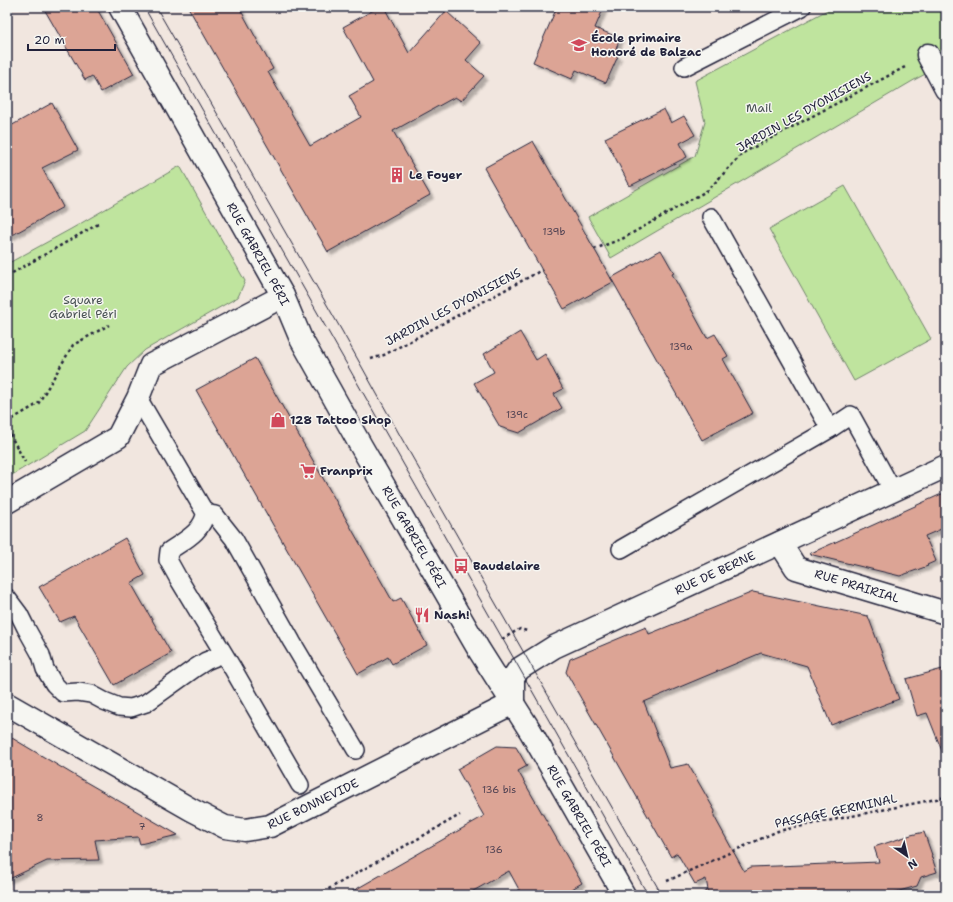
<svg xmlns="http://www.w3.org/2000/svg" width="953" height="902" viewBox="0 0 953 902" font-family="'Shantell Sans',sans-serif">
<defs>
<filter id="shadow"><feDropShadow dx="3.5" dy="3.5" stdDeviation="1" flood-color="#0004"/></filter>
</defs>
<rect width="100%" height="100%" fill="#f1e6df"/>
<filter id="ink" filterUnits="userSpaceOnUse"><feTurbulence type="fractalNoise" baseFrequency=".025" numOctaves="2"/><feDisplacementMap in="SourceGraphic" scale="8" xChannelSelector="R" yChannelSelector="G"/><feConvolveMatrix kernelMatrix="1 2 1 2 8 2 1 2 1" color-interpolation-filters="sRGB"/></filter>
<g filter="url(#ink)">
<g fill="#bfe49e" stroke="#70836c">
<path d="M 833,7 L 946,7 L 946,63 L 916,79 L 611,258 L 588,217 L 695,156 L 705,122 L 695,81 Z"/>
<path d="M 180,166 L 245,281 L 238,297 L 145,350 L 127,367 L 85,431 L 7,478 L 7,264 L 71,229 Z"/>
<path d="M 845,186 L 931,339 L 854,381 L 769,229 Z"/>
</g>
<g fill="#dca495" stroke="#22223b" filter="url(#shadow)">
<path d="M 43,7 L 96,7 L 134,74 L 101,92 L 92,76 L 85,80 Z"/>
<path d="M 188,7 L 239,7 L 273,69 L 268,72 L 310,146 L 361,117 L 349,96 L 373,82 L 343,27 L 379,7 L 384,7 L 409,53 L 446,11 L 481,43 L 466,60 L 484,76 L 461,101 L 455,97 L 393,131 L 430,195 L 328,252 Z"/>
<path d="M 557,7 L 604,7 L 595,28 L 620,38 L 614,55 L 618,56 L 606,83 L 576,70 L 572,79 L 533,62 Z"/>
<path d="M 52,103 L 78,150 L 42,168 L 63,207 L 7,238 L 7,128 Z"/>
<path d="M 664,109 L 671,123 L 684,116 L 695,135 L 680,143 L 687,157 L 630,186 L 605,138 Z"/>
<path d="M 533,141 L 613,282 L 564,309 L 484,168 Z"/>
<path d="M 661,250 L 674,273 L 672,274 L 707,338 L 715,334 L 728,356 L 723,359 L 753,413 L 702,440 L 611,278 Z"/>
<path d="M 520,332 L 536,360 L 545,354 L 563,389 L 554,394 L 562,408 L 519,433 L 500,427 L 474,383 L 494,372 L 484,354 Z"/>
<path d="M 255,358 L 393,602 L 401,598 L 427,645 L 392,664 L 388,657 L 358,674 L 196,390 Z"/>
<path d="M 946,492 L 946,527 L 925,536 L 936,561 L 927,565 L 928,566 L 900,576 L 809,554 Z"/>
<path d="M 125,538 L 145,575 L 131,583 L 171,653 L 114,685 L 74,616 L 60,622 L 39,587 Z"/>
<path d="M 753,592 L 868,616 L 899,699 L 831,725 L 807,666 L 761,653 L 644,702 L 670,768 L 688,764 L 715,811 L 714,816 L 744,871 L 751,867 L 879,862 L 874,847 L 911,835 L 924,832 L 932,855 L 931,855 L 937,872 L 921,877 L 917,886 L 885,895 L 699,895 L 708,890 L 706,879 L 695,884 L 677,853 L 671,857 L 566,672 L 570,659 L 646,627 L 649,634 Z"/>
<path d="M 946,668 L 946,756 L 944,756 L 927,713 L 917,716 L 906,679 Z"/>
<path d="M 7,735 L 79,778 L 178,835 L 140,844 L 138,837 L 95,840 L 99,860 L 47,861 L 7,880 Z"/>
<path d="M 497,746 L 516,747 L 527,766 L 518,771 L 582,883 L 562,895 L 522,895 L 509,871 L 466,895 L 346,895 L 484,816 L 457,769 Z"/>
</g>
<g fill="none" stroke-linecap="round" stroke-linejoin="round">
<defs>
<g id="service">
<path d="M 684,67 L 802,7"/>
<path d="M 138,398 L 203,509 L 208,514 L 215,515 L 234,539 L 292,642 L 356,750"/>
<path d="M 830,429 L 851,415 L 893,491"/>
<path d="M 206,511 C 203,532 185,540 169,551 L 168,560 L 178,578 L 233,669 L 300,785"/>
<path d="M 621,549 L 830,429 L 711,217"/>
<path d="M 7,598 L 19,614 L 26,628 L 41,655 L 45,669 L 54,684 L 63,693 L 78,692 L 91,694 L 104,701 L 119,707 L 131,708 L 146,703 L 195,668 L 206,661 L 223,654"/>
</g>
<g id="minor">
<path d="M 928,55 L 946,89"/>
<path d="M 7,502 L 118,437 L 138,398 L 151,365 L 283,296"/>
<path d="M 780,543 L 796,568 L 946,613"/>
<path d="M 7,704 L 192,810 L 225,827 L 245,830 L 270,826 L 513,703 L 513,678 L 519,669 L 554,647 L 946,466"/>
</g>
<path id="tertiary" d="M 120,7 L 283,296 L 301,339 L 361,446 L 479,650 L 531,732 L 624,895"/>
</defs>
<use href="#service" stroke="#22223b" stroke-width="20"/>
<use href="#minor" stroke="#22223b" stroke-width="25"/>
<use href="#tertiary" stroke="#22223b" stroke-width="25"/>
<g stroke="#22223b" stroke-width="2.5" stroke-dasharray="3 3" stroke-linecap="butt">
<path d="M 594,249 L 622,239 L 708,190 L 743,153 L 905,67"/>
<path d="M 7,276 L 100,223"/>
<path d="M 371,359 L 384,355 L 542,270"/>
<path d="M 7,422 L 38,404 L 73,345 L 109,325"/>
<path d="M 7,429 L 25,462"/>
<path d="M 502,639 L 520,629 L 527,631"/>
<path d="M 667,881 L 778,831 L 946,797"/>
<path d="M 318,895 L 460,815"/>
</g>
<use href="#service" stroke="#f6f6f2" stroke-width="17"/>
<use href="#minor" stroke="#f6f6f2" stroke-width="22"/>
<use href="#tertiary" stroke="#f6f6f2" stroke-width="22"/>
<g stroke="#22223b" stroke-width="1">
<path d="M 144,7 L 648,895"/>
<path d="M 156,7 L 342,331 L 402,439 L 662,895"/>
</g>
</g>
</g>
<defs>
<symbol id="school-bare" viewBox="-9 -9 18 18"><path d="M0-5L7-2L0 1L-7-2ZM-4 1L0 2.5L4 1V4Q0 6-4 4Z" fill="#d1495b" stroke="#f6f6f2" stroke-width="2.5" paint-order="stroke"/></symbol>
<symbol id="building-bare" viewBox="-9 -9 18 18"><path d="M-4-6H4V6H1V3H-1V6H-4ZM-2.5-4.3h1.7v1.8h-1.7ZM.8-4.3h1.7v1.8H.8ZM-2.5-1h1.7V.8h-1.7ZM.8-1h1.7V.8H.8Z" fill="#d1495b" stroke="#f6f6f2" stroke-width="2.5" paint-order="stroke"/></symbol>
<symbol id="shop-bare" viewBox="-9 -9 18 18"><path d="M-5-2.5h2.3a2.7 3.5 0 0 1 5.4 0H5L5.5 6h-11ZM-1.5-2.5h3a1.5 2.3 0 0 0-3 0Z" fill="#d1495b" stroke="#f6f6f2" stroke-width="2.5" paint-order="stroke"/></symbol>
<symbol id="supermarket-bare" viewBox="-9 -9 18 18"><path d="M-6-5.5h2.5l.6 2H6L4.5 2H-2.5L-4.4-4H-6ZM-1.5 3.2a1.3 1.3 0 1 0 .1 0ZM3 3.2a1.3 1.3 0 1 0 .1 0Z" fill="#d1495b" stroke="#f6f6f2" stroke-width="2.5" paint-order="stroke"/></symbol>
<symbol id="bus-bare" viewBox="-9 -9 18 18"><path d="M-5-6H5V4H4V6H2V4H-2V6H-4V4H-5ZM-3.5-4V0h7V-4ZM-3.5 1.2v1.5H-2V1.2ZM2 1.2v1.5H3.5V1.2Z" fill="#d1495b" stroke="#f6f6f2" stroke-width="2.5" paint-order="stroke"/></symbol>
<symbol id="restaurant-bare" viewBox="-9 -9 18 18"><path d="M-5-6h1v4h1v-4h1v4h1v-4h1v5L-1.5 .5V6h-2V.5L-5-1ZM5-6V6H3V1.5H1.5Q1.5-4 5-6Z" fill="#d1495b" stroke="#f6f6f2" stroke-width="2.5" paint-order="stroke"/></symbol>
</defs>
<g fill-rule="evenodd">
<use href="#school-bare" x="568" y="34" width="22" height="22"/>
<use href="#building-bare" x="386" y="164" width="22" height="22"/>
<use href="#shop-bare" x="267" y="409" width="22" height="22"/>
<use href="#supermarket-bare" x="297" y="460" width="22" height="22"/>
<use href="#bus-bare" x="450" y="555" width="22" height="22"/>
<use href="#restaurant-bare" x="411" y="604" width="22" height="22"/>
</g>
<g text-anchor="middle" stroke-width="3" stroke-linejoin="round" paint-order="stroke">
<g font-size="10" fill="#504252">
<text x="554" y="235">139b</text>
<text x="681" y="350">139a</text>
<text x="517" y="418">139c</text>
<text x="499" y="793">136 bis</text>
<text x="40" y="821">8</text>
<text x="142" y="830">7</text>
<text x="494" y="853">136</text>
</g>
<g font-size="12" font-weight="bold" fill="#22223b" stroke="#f6f6f2" text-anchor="start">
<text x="591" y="42">École primaire<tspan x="591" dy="14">Honoré de Balzac</tspan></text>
<text x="409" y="179">Le Foyer</text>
<text x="290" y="424">128 Tattoo Shop</text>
<text x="320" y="475">Franprix</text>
<text x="473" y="570">Baudelaire</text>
<text x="434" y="619">Nash!</text>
</g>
<g font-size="12" fill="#495254" stroke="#f6f6f2">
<text x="759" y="112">Mail</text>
<text x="83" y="304">Square<tspan x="83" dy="14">Gabriel Péri</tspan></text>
</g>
<g font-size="12" fill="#22223b" stroke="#f6f6f2">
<text transform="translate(804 112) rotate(-29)" y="4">JARDIN LES DYONISIENS</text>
<text transform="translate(258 254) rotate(61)" y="4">RUE GABRIEL PÉRI</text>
<text transform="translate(453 307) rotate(-28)" y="4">JARDIN LES DYONISIENS</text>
<text transform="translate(414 537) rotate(60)" y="4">RUE GABRIEL PÉRI</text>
<text transform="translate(715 573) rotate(-25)" y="4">RUE DE BERNE</text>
<text transform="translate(857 586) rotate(17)" y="4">RUE PRAIRIAL</text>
<text transform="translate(313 804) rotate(-26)" y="4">RUE BONNEVIDE</text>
<text transform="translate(836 811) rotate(-12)" y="4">PASSAGE GERMINAL</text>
<text transform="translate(579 816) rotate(60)" y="4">RUE GABRIEL PÉRI</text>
</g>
</g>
<rect width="953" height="902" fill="none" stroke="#f6f6f2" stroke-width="24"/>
<rect x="12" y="12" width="929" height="878" fill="none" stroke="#22223b" stroke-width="1.5" filter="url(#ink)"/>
<g transform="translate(907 856) rotate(146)" stroke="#f6f6f2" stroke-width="3" paint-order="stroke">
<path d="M0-3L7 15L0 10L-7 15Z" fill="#22223b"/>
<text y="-6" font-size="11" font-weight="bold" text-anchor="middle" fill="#22223b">N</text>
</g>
<path d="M28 44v6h87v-6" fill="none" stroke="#22223b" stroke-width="2"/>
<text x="34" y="44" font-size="12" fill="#22223b" stroke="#f6f6f2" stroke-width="3" paint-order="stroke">20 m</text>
</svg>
